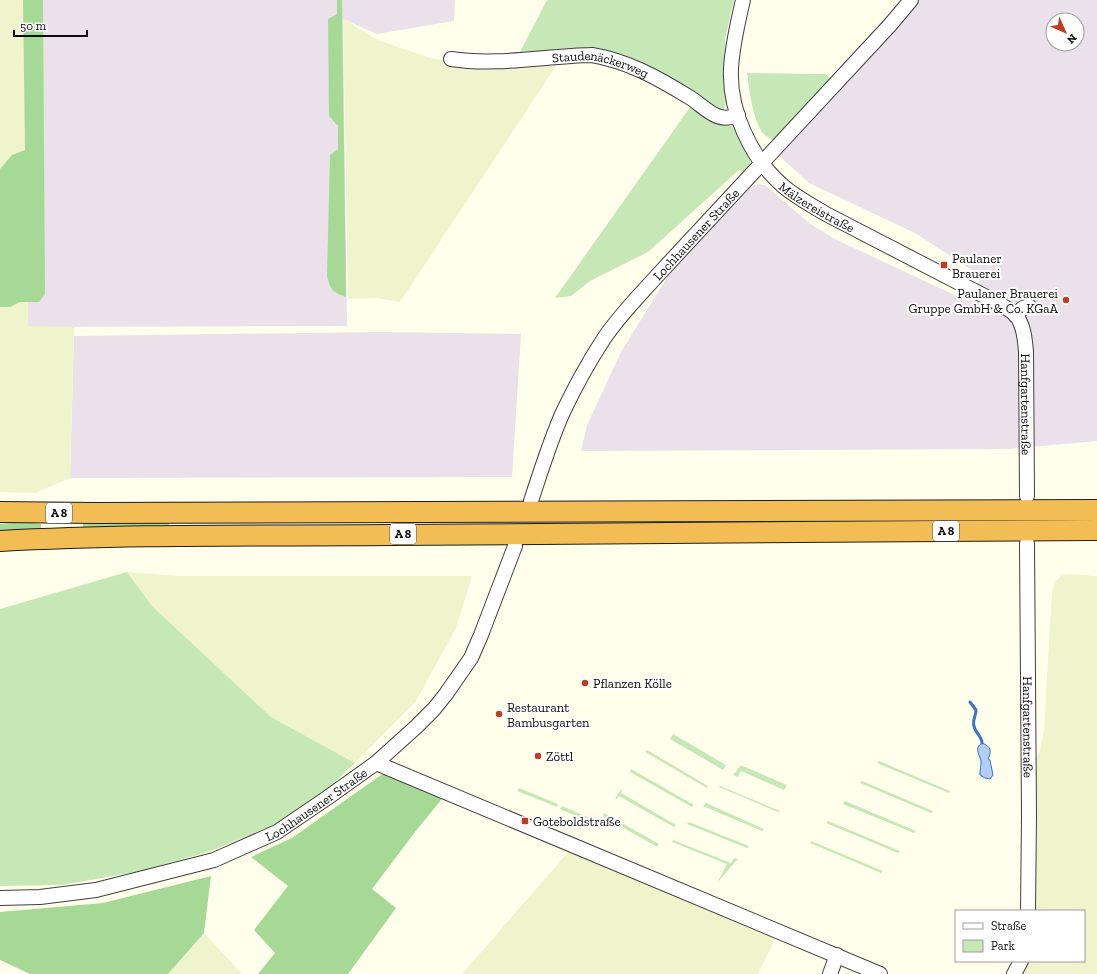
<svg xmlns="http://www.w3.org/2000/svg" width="1097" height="974" viewBox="0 0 1097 974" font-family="'Zilla Slab',serif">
<rect width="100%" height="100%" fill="#ffffec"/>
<g fill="#ebe1ea" fill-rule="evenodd">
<path d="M 23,0 L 455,0 L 454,21 L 377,34 L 343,19 L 347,326 L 28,327 Z"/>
<path d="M 901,0 L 1097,0 L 1097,441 L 1009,449 L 581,451 L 587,425 L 621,352 L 668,276 L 750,188 L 757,184 L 765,185 L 809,223 L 835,239 L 963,299 L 983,277 L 915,233 L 809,183 L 778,155 L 773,140 ZM 1053,20 L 1077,20 L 1077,44 L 1053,44 Z"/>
<path d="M 378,332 L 521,334 L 512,477 L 70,478 L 74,336 Z"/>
</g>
<g fill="#eff4cd">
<path d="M 0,0 L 23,0 L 28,326 L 74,327 L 70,478 L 35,493 L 0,492 Z"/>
<path d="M 343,19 L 353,24 L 354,26 L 378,40 L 430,58 L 467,64 L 560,60 L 400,302 L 377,298 L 348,299 Z"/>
<path d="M 127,572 L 180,576 L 472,576 L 456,628 L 416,701 L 355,763 L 271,717 L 152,606 Z"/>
<path d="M 1069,574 L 1097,576 L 1097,974 L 1020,974 L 1027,961 L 1084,961 L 1084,911 L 1034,911 L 1034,762 L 1040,751 L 1044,731 L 1052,591 L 1055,583 L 1061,576 Z"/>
<path d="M 570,850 L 777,935 L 758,974 L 462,974 Z"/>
<path d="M 204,933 L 242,974 L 168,974 Z"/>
</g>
<g fill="#c6e8b7">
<path d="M 547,0 L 734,0 L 725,39 L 728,101 L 722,112 L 620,58 L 519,54 Z"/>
<path d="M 747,73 L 825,74 L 830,78 L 773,140 C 770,138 767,137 765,135 C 753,125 749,87 747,73 Z"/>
<path d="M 693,103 L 737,130 L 750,157 L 750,163 L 744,173 L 739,170 L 648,252 L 590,281 L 571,296 L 555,298 Z"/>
<path d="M 127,572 L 152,606 L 271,717 L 355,763 L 322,794 L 274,825 L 211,851 L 141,871 L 62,885 L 0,886 L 0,609 Z"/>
<path d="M 673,734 L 726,765 L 723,770 L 670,739 Z"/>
<path d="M 647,750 L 708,786 L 707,788 L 645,752 Z"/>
<path d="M 879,761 L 950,791 L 949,793 L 877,763 Z"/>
<path d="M 740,766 L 743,766 L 787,785 L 784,790 L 741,771 L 738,777 L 733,775 Z"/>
<path d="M 631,769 L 694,805 L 692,807 L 630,772 Z"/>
<path d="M 862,781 L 933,811 L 931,813 L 860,783 Z"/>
<path d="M 720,786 L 780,811 L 778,812 L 719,787 Z"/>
<path d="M 519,788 L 558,804 L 557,807 L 517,791 Z"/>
<path d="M 621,789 L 622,790 L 621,793 L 676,825 L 674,827 L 619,796 L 617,799 L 615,799 Z"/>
<path d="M 845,801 L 916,831 L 914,833 L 843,804 Z"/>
<path d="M 706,803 L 764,829 L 762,831 L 703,806 Z"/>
<path d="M 562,806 L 590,818 L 589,821 L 560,809 Z"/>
<path d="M 604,813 L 659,844 L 657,847 L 603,816 Z"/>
<path d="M 828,821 L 900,851 L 898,853 L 826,823 Z"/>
<path d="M 689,822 L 749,846 L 747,848 L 687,824 Z"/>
<path d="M 673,840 L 731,863 L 734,858 L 738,859 L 717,883 L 727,864 L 672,842 Z"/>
<path d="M 811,841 L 883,871 L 881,873 L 810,843 Z"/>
</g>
<g fill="#a7d996">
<path d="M 23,0 L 43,0 L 45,294 L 39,302 L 20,302 L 10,307 L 0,307 L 0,169 L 12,155 L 25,150 Z"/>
<path d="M 337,0 L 342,0 L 346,297 C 332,292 330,290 327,275 L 330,155 L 338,149 L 338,126 L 329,116 L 328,19 L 337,14 Z"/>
<path d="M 127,520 L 164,521 L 170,523 L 166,529 L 83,529 L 83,523 Z"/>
<path d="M 21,522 L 41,524 L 41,531 L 0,530 L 0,524 Z"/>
<path d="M 393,774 L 445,795 L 415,832 L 372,889 L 396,908 L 348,974 L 258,974 L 275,953 L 254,930 L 288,886 L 251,857 L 292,838 L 381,775 Z"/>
<path d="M 211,876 L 204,933 L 168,974 L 30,974 L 0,960 L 0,912 L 103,903 Z"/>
</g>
<path fill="#b2cef5" stroke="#3974cb" d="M 982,743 C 991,746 992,752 988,759 L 990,760 L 993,775 L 990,779 L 985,778 L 980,775 C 980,770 981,765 981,761 C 979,753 974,748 982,743 Z"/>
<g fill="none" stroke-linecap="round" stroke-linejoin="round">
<path stroke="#3974cb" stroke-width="3" d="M 970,702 L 976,710 C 976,716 972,721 974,726 C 975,733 982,736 982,743"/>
<defs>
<g id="minor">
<path id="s1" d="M 743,0 C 738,22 732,46 731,69 C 729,111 751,158 783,186 C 796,197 811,205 826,214 L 994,301 C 1000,305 1010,309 1016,315 C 1024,326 1025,340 1026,352 L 1027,496"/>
<path id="s2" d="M 451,59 C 497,66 545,56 592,55 C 628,61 658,78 689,97 C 699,103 707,112 717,116 C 725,119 731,118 738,115"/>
<path d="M 1015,315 L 1023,308 L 1029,306"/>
<path id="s3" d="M 531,501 C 541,471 550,441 563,412 C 575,387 588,363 603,340 C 618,317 638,297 656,277 L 890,25 L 911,0"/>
<path id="s4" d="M 1027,543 L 1029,815 L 1028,911"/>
<path d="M 376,763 L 880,974"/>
<path id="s5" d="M 0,898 L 40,897 L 96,890 L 214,860 L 277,832 L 327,798 L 376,763 L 416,727 L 434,709 L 446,694 L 471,658 L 481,635 L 515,546"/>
<path d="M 830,974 L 837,955"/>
<path d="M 1014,974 L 1021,961"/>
</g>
<g id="highway">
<path d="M 0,512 L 95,513 L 1097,510"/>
<path d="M 0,541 C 130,534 261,536 391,535 C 627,532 862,531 1097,530"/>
</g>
</defs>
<use href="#minor" stroke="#3f3f3f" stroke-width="16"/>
<use href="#highway" stroke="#1d1d1d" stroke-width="22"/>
<use href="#minor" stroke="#fff" stroke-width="14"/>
<use href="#highway" stroke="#f3bd56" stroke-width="20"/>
</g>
<g fill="#bb3d26" stroke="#fff" stroke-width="1.5">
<rect x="940" y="261" width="8" height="8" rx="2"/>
<circle cx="1066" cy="300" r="4"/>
<circle cx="585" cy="683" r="4"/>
<circle cx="499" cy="714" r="4"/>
<circle cx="538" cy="756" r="4"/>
<rect x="521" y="817" width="8" height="8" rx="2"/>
</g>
<g text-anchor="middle" stroke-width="4" stroke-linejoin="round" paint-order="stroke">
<g fill="#fff" stroke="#555" stroke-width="1">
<rect x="46" y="503" width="26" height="20" rx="3"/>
<rect x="933" y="521" width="26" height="20" rx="3"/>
<rect x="390" y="524" width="26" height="20" rx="3"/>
</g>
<g font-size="12" font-weight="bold" fill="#0c0c0c">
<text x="59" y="517">A 8</text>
<text x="946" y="535">A 8</text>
<text x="403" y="538">A 8</text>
</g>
<g font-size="13" fill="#0c0c0c" stroke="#fff">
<text dy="5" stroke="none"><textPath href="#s2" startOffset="151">Staudenäckerweg</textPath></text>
<text dy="5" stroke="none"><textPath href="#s1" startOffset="242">Mälzereistraße</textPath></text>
<text dy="5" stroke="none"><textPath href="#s3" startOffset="318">Lochhausener Straße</textPath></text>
<text dy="5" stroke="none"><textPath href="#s1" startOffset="560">Hanfgartenstraße</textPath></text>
<text dy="5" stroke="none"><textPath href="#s4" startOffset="184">Hanfgartenstraße</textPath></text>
<text dy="5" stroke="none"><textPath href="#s5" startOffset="335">Lochhausener Straße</textPath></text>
</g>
<g font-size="13" fill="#0c0c0c" stroke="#fff" text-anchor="start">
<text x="952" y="263">Paulaner<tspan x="952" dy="15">Brauerei</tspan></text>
<text x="1058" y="298" text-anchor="end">Paulaner Brauerei<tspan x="1058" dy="15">Gruppe GmbH &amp; Co. KGaA</tspan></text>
<text x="593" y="688">Pflanzen Kölle</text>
<text x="507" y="712">Restaurant<tspan x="507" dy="15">Bambusgarten</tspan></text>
<text x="546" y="761">Zöttl</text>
<text x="533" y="826">Goteboldstraße</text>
</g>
</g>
<rect x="955" y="910" width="130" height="52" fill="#ffffff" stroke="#9e9e9e"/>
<rect x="963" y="923" width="20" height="6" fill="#ffffff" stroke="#9e9e9e"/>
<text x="991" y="930" font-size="12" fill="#0c0c0c">Straße</text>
<rect x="963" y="940" width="20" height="12" fill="#c6e8b7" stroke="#9e9e9e"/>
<text x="991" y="950" font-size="12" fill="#0c0c0c">Park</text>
<g transform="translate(1065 32) rotate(135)"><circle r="19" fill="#ffffff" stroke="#9e9e9e"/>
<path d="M0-3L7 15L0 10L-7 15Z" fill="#bb3d26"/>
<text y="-6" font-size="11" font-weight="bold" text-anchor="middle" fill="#0c0c0c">N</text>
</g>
<path d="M14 30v6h73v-6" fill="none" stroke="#0c0c0c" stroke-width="2"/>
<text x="20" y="30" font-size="12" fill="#0c0c0c" stroke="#ffffff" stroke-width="3" paint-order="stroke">50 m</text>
</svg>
